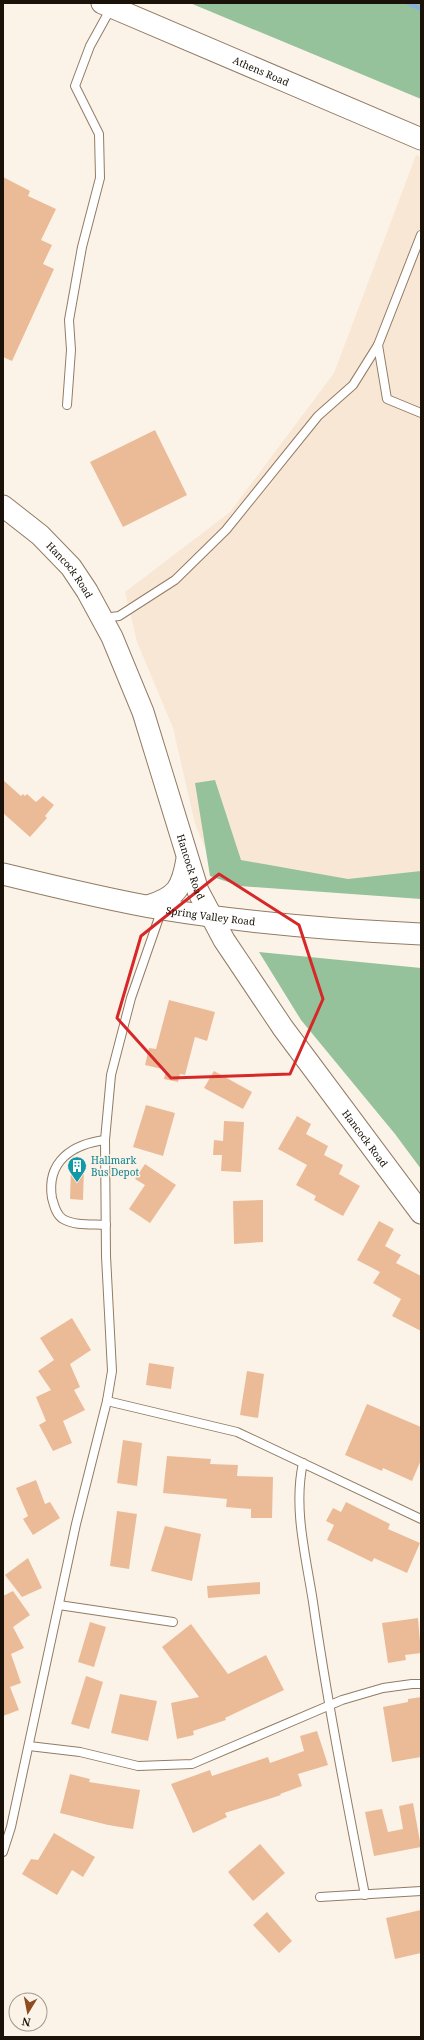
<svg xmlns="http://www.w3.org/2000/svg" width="424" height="2040" viewBox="0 0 424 2040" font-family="'Noto Serif',serif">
<rect width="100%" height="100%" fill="#fcf3e8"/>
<path fill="#f9e7d6" d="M 416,155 L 421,157 L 421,893 L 211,862 L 195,824 L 173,728 L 137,642 L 125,592 L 230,512 L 334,373 Z"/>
<g fill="#96c29b">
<path d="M 190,3 L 421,3 L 421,99 Z"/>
<path d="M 215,780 L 241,860 L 348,879 L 421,871 L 421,899 L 240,886 L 210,876 L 195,783 Z"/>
<path d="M 259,952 L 421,968 L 421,1169 L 395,1134 L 301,1020 Z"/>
</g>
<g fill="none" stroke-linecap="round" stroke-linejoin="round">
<path stroke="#89b0d9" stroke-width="4.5" d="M 408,3 L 421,9"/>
</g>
<g fill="#ebbb98">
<path d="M 3,177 L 30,191 L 28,196 L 56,209 L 41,240 L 52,245 L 43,264 L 54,269 L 12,361 L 3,357 Z"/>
<path d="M 155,430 L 187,495 L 123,527 L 90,462 Z"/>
<path d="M 3,780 L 21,796 L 23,794 L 25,796 L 27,794 L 36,802 L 43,796 L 54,805 L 45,816 L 47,818 L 30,837 L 3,813 Z"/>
<path d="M 169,1000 L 215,1012 L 207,1041 L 195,1037 L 185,1075 L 180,1074 L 178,1082 L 164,1079 L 166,1070 L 145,1065 L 149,1048 L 156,1049 Z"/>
<path d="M 214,1071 L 252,1092 L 243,1109 L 204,1088 Z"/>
<path d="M 146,1105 L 175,1113 L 163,1156 L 133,1147 Z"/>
<path d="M 297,1116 L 311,1124 L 306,1134 L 328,1146 L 324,1155 L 343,1165 L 339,1174 L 360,1186 L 343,1216 L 314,1200 L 316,1196 L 296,1185 L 307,1165 L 278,1149 Z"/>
<path d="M 224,1121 L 244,1122 L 241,1172 L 221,1171 L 222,1155 L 213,1155 L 214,1140 L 223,1141 Z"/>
<path d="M 145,1164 L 176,1185 L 150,1223 L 129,1209 L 145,1185 L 135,1179 Z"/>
<path d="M 71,1167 L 84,1167 L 83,1200 L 70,1199 Z"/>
<path d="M 263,1200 L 263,1242 L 234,1244 L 233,1201 Z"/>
<path d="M 379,1221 L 394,1229 L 385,1246 L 401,1255 L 396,1263 L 421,1276 L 421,1331 L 392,1316 L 401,1299 L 373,1283 L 380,1272 L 357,1260 Z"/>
<path d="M 72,1318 L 91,1350 L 70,1364 L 80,1387 L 74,1390 L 85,1410 L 63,1421 L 72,1443 L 53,1451 L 39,1425 L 46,1421 L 36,1397 L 51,1390 L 38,1371 L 54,1360 L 40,1338 Z"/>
<path d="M 149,1363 L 174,1367 L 171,1389 L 146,1385 Z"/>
<path d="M 247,1371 L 264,1374 L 258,1418 L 240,1415 Z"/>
<path d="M 367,1404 L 421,1427 L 421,1460 L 412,1481 L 383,1468 L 382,1471 L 345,1455 Z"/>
<path d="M 123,1440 L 142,1443 L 137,1486 L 117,1483 Z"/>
<path d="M 167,1456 L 211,1459 L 210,1464 L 238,1465 L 237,1476 L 273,1477 L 272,1518 L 251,1518 L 251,1509 L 226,1507 L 227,1499 L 163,1493 Z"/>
<path d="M 36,1480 L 45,1504 L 50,1502 L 60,1518 L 33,1535 L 23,1519 L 28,1516 L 16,1488 Z"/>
<path d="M 346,1502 L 390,1524 L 388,1529 L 420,1543 L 407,1573 L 374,1558 L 372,1562 L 327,1540 L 334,1525 L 326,1521 L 333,1508 L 341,1512 Z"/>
<path d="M 117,1511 L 137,1514 L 129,1569 L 110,1566 Z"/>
<path d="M 165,1526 L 201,1534 L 192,1581 L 151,1571 Z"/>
<path d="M 28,1558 L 42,1588 L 22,1597 L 5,1575 Z"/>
<path d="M 260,1582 L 260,1594 L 208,1598 L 207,1586 Z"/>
<path d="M 13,1591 L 30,1615 L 13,1627 L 24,1648 L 11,1654 L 21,1683 L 10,1687 L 19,1710 L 3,1716 L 3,1596 Z"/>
<path d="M 418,1618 L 421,1653 L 405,1655 L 406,1660 L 388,1663 L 382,1623 Z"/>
<path d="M 90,1622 L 106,1627 L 94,1667 L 78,1662 Z"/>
<path d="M 191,1624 L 228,1674 L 266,1655 L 284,1690 L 225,1718 L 226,1720 L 193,1731 L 194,1735 L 177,1739 L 171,1703 L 199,1697 L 162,1647 Z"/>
<path d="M 86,1676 L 103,1682 L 89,1729 L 71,1724 Z"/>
<path d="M 120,1694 L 157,1701 L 148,1741 L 111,1733 Z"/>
<path d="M 421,1697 L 421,1757 L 392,1762 L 383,1707 L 408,1702 L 408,1699 Z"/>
<path d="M 317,1731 L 328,1765 L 298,1774 L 302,1786 L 280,1794 L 281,1795 L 225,1813 L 227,1817 L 193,1833 L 171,1784 L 210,1770 L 212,1776 L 268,1757 L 270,1763 L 304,1751 L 300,1736 Z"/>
<path d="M 70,1774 L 90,1779 L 89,1782 L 140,1790 L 133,1829 L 108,1825 L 60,1813 Z"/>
<path d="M 413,1803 L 421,1847 L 374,1856 L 365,1812 L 382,1809 L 388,1832 L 403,1829 L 399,1806 Z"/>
<path d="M 54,1833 L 95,1857 L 83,1877 L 72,1870 L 57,1895 L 22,1874 L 31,1859 L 38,1860 Z"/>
<path d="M 260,1844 L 285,1873 L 253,1901 L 228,1872 Z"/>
<path d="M 421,1910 L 421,1953 L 395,1959 L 386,1918 Z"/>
<path d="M 267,1912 L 292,1941 L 279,1953 L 253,1925 Z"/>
</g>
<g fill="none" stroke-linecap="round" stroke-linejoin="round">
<defs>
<g id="service">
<path d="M 421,235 L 378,345 L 387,399 L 421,413"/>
<path d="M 67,405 L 71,350 L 69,320 L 82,247 L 100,178 L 99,134 L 75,86 L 90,46 L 111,8"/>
<path d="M 103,618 L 119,616 L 175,580 L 226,530 L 318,416 L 353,385 L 378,345"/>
<path d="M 105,1140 C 73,1144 46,1161 52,1198 C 54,1205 56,1215 63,1219 C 75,1226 92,1224 106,1225"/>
<path d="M 107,1401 L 237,1432 L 421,1519"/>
<path d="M 303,1463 C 293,1508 306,1557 313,1602 C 327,1700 346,1797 365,1895"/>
<path d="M 59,1605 L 173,1622"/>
<path d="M 29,1746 L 80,1752 L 138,1766 L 192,1764 L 342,1700 L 383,1688 L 412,1684 L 421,1684"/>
<path d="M 3,1852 L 11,1827 L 76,1524 L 107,1401 L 112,1371 L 106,1256 L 105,1140 L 111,1075 L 131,998 L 162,909"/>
<path d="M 320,1897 L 421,1891"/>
</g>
<g id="tertiary">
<path id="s1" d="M 102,3 L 421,139"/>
<path id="s2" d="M 3,506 L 40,535 L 71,567 L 87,591 L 112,637 L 143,712 L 198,891 L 224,940 L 283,1028 L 421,1213"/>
<path id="s3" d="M 3,874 C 56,887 109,900 162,909 C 248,923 335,930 421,934"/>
<path d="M 148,906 C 177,897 182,888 187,859"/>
</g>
</defs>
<use href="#service" stroke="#927c64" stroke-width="10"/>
<use href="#tertiary" stroke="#927c64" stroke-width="23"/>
<use href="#service" stroke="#fff" stroke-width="8"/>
<use href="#tertiary" stroke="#fff" stroke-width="21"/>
</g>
<path fill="none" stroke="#d62828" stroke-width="3" stroke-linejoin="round" d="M 219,874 L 299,925 L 323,999 L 290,1074 L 171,1078 L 117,1018 L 141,936 Z"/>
<defs>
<symbol id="building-pin" viewBox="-11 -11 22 30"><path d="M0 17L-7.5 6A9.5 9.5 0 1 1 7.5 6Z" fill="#0f9aa8" stroke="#fcf3e8"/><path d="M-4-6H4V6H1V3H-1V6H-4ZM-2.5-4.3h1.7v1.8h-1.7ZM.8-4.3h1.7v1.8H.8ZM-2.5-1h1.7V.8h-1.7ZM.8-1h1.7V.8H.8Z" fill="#fff"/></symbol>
</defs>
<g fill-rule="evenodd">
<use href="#building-pin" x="66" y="1155" width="22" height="30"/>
</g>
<g text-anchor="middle" stroke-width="3" stroke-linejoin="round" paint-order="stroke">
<g font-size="10" fill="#1a1209" stroke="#fcf3e8">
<text dy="4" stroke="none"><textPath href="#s1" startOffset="173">Athens Road</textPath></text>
<text dy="4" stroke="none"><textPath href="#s2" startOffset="93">Hancock Road</textPath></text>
<text dy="4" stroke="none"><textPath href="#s2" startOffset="416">Hancock Road</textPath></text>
<text dy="4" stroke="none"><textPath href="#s3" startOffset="212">Spring Valley Road</textPath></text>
<text dy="4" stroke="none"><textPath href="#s2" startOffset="740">Hancock Road</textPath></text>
</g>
<g font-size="10" fill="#0d838f" stroke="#fcf3e8" text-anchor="start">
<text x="91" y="1164">Hallmark<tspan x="91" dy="12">Bus Depot</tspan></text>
</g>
</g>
<rect width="424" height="2040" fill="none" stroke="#1a1209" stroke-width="8"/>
<g transform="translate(28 2012) rotate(190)"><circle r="19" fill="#fcf3e8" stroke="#a2998f"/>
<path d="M0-3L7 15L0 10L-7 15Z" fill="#8f4b1f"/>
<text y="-6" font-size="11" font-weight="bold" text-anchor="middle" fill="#1a1209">N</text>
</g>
</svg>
